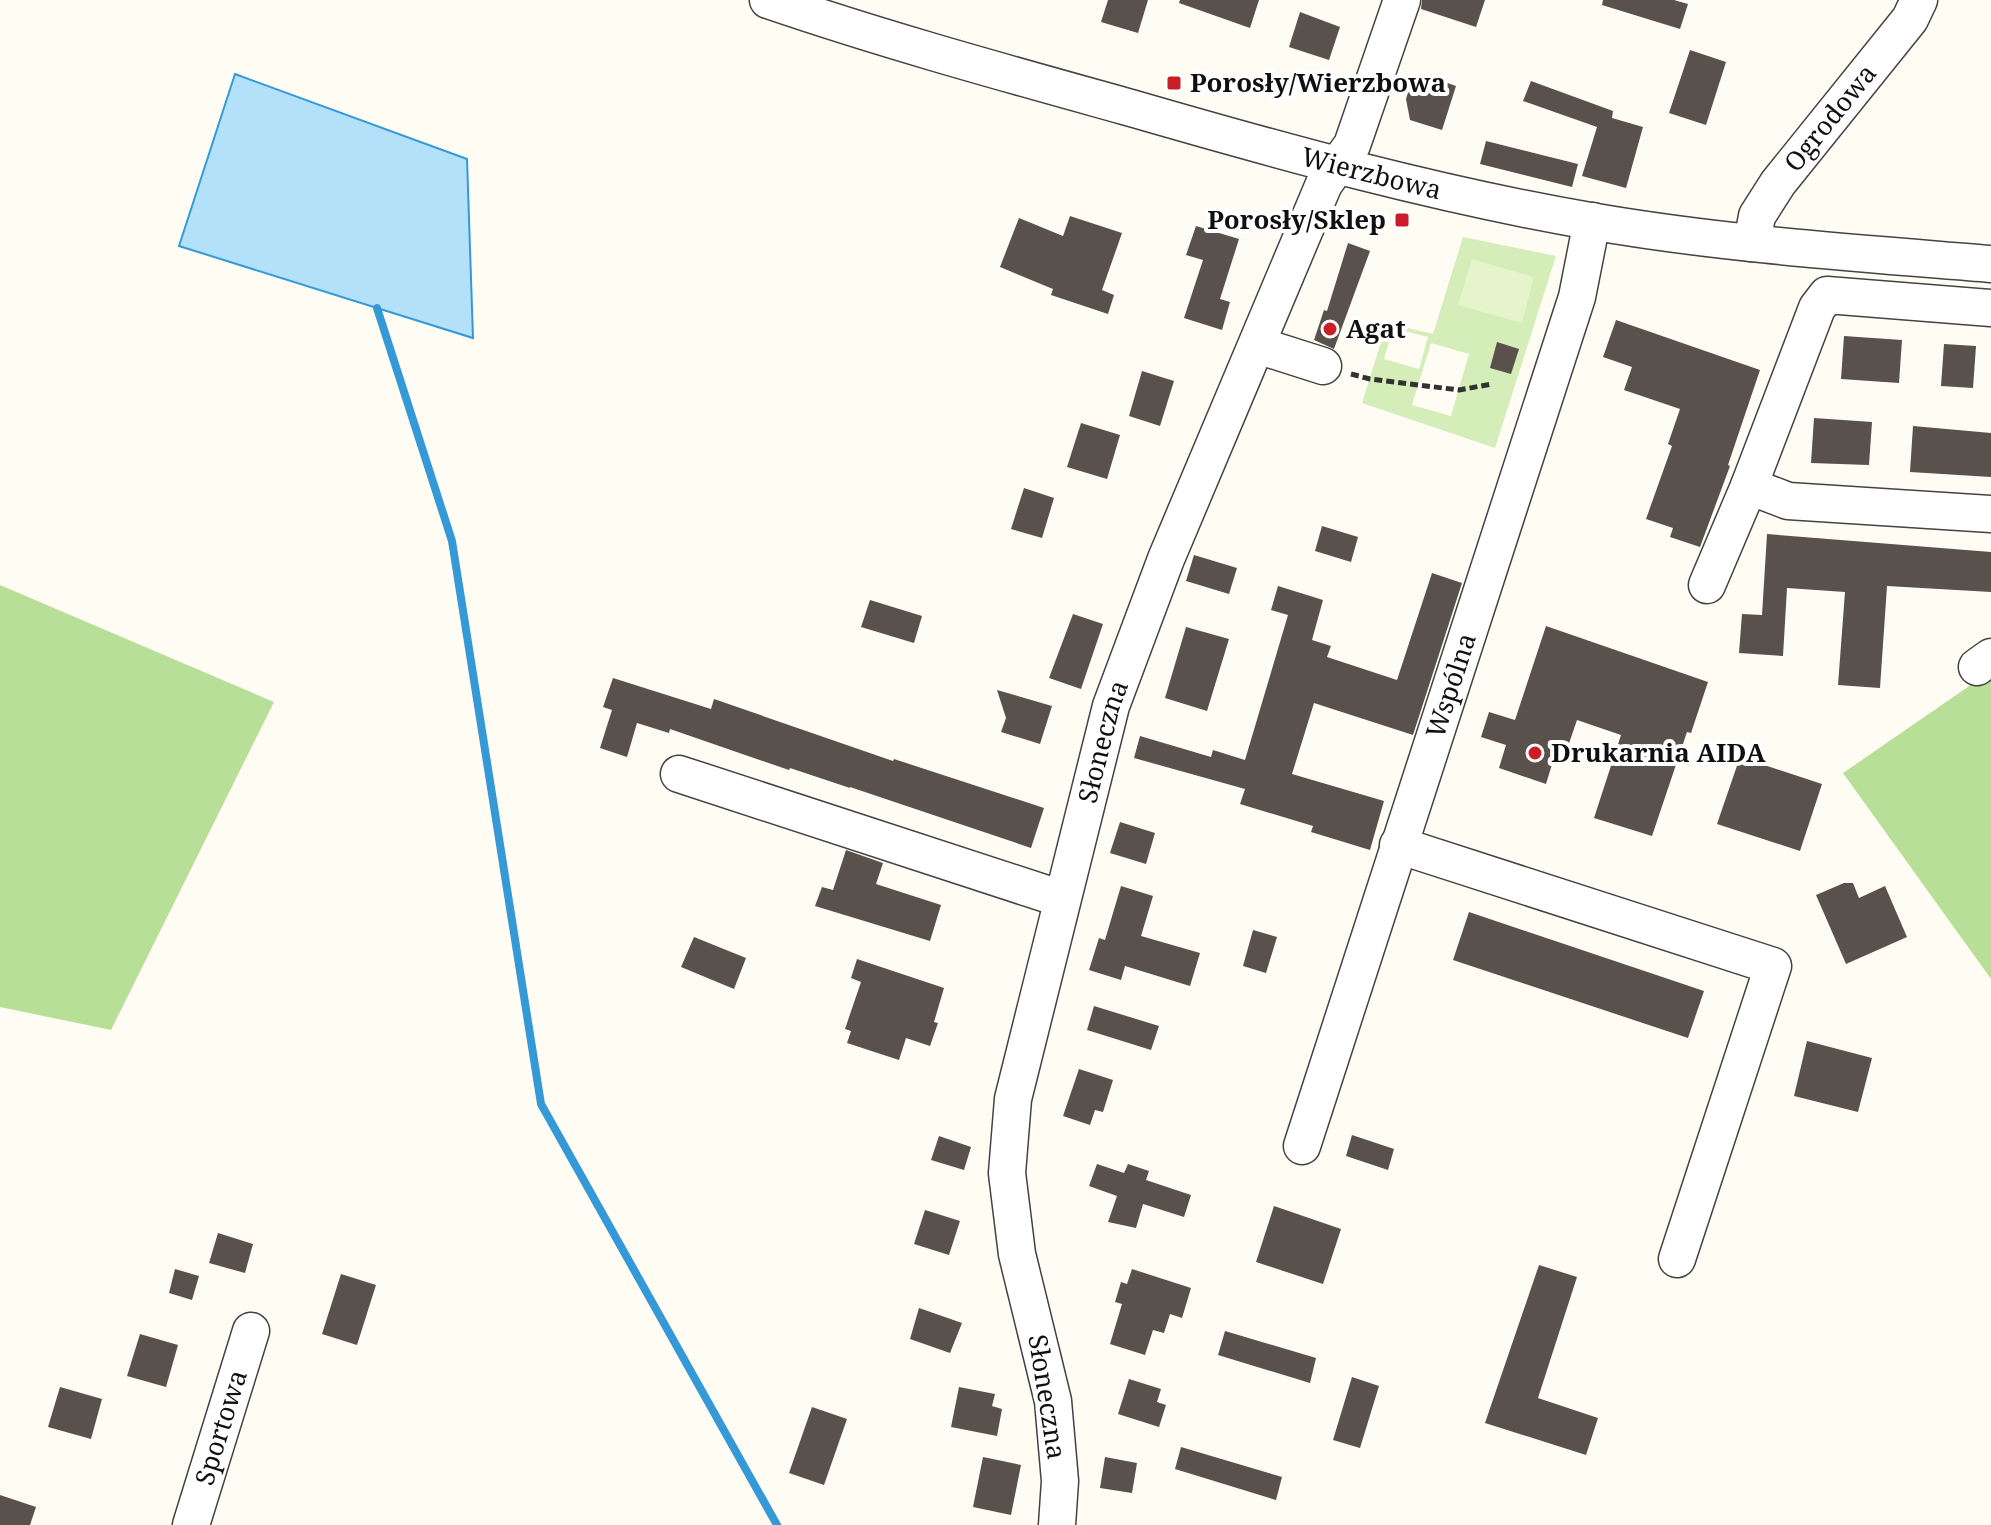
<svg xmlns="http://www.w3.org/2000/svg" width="1991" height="1525" viewBox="0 0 1991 1525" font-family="'Noto Serif',serif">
<rect width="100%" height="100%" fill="#fffcf3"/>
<path fill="#d5edb9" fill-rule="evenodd" d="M 1463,237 L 1556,256 L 1495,448 L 1362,403 L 1387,323 L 1433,334 ZM 1393,328 L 1428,337 L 1419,369 L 1384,359 ZM 1431,343 L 1469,354 L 1451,416 L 1412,405 Z"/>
<g fill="#b8df97">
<path d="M 0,585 L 274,702 L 111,1030 L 0,1007 Z"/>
<path d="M 1991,671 L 1991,979 L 1843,773 Z"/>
</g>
<path fill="#e6f4cb" d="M 1472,259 L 1534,277 L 1522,323 L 1458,305 Z"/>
<path fill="#b3e1fa" stroke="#3599d7" stroke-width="2" d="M 235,74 L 467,159 L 473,338 L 179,246 Z"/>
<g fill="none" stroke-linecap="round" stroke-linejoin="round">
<path stroke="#3599d7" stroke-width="8" d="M 377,308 L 452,541 L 541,1104 L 777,1525"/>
</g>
<g fill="#59514b">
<path d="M 1108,0 L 1148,0 L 1138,33 L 1101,22 Z"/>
<path d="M 1180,0 L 1259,0 L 1250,28 L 1179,3 Z"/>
<path d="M 1422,0 L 1485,0 L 1476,27 L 1421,9 Z"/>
<path d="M 1603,0 L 1674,0 L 1688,4 L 1680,29 L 1602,5 Z"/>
<path d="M 1300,12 L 1340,27 L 1329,60 L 1289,47 Z"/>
<path d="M 1690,50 L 1726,62 L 1706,125 L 1669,113 Z"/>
<path d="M 1425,75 L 1456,86 L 1442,130 L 1410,120 L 1406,99 L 1409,89 Z"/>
<path d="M 1531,81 L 1613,111 L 1612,118 L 1643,127 L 1626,188 L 1582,176 L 1597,127 L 1523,101 Z"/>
<path d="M 1486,141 L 1578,164 L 1572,187 L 1480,164 Z"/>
<path d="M 1070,216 L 1122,233 L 1102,290 L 1114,295 L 1108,314 L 1051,295 L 1053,289 L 1000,267 L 1019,218 L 1063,236 Z"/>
<path d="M 1196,226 L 1239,239 L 1220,299 L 1230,302 L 1222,330 L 1184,318 L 1203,260 L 1186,255 Z"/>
<path d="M 1348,243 L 1370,251 L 1334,349 L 1314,340 L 1324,310 L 1327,311 Z"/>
<path d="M 1616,320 L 1760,370 L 1728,465 L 1730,466 L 1700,547 L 1670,537 L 1673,528 L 1646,519 L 1672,446 L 1668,444 L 1680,409 L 1624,390 L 1632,367 L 1603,357 Z"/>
<path d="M 1844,336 L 1902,340 L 1899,383 L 1841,379 Z"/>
<path d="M 1497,342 L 1519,349 L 1511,374 L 1490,368 Z"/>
<path d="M 1944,344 L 1976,346 L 1973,388 L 1941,386 Z"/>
<path d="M 1142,371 L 1174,381 L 1160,426 L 1129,416 Z"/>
<path d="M 1814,418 L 1872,422 L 1869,465 L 1811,463 Z"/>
<path d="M 1081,423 L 1120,435 L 1107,479 L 1067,467 Z"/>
<path d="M 1913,426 L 1991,433 L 1991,477 L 1910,472 Z"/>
<path d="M 1024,488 L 1054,498 L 1042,538 L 1011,529 Z"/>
<path d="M 1322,526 L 1358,537 L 1351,562 L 1315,551 Z"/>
<path d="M 1767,534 L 1991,552 L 1991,592 L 1887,586 L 1880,688 L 1838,685 L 1845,592 L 1787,588 L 1783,656 L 1739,653 L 1742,614 L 1762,615 Z"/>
<path d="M 1194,555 L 1237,568 L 1229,594 L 1186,581 Z"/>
<path d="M 1432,573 L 1462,583 L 1413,735 L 1314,703 L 1292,774 L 1384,801 L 1370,850 L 1311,832 L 1313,826 L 1240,804 L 1245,789 L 1134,758 L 1140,736 L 1211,757 L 1213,750 L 1245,760 L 1288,615 L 1271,610 L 1278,586 L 1323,600 L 1312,640 L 1331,646 L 1327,657 L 1397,680 Z"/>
<path d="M 870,600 L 922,616 L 914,643 L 861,627 Z"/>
<path d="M 1073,614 L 1103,624 L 1081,689 L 1049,678 Z"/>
<path d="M 1546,626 L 1708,682 L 1691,733 L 1687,732 L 1652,836 L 1594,818 L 1621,735 L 1577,720 L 1562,764 L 1553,761 L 1546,784 L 1499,768 L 1506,745 L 1481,737 L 1489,712 L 1515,720 Z"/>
<path d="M 1186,627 L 1229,639 L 1207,711 L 1165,698 Z"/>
<path d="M 613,678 L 711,709 L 714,699 L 893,761 L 894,759 L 1044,808 L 1031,848 L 850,787 L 850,788 L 790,768 L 789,770 L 670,729 L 669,733 L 637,723 L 627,757 L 600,748 L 612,710 L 603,707 Z"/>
<path d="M 997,690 L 1052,706 L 1040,744 L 1001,732 L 1006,718 Z"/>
<path d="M 1740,757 L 1822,784 L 1800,851 L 1717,824 Z"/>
<path d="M 1120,822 L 1155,833 L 1146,864 L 1110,853 Z"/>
<path d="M 846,850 L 883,863 L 876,884 L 941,905 L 930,941 L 815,906 L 822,887 L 833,890 Z"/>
<path d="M 1844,883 L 1853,883 L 1859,898 L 1885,886 L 1907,937 L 1846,964 L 1816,895 Z"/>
<path d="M 1121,886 L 1153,896 L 1141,936 L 1200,953 L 1190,986 L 1125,966 L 1121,980 L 1089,970 L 1099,938 L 1105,940 Z"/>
<path d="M 1469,912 L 1704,991 L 1688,1038 L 1453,960 Z"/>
<path d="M 1253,930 L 1277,937 L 1266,973 L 1243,966 Z"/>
<path d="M 694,937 L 746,958 L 734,989 L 681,967 Z"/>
<path d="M 857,959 L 944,988 L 934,1022 L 938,1023 L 930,1046 L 906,1038 L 899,1060 L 847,1043 L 851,1031 L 845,1029 L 861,982 L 851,978 Z"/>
<path d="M 1094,1006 L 1159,1026 L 1151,1050 L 1087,1030 Z"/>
<path d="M 1807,1041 L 1872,1058 L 1858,1112 L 1794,1096 Z"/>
<path d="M 1079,1069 L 1113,1080 L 1103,1112 L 1095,1110 L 1090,1125 L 1063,1116 Z"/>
<path d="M 1352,1135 L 1394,1149 L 1388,1170 L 1346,1156 Z"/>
<path d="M 939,1136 L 971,1147 L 964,1170 L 931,1160 Z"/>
<path d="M 1097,1164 L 1124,1173 L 1128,1164 L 1149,1171 L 1146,1180 L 1191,1195 L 1184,1217 L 1143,1204 L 1136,1228 L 1108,1222 L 1117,1196 L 1089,1186 Z"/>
<path d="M 1274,1206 L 1341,1229 L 1323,1284 L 1256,1262 Z"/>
<path d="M 925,1210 L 960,1221 L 949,1255 L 914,1244 Z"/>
<path d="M 218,1233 L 253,1244 L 245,1273 L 209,1263 Z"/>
<path d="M 1539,1265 L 1577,1277 L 1538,1398 L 1598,1418 L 1586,1455 L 1485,1423 Z"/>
<path d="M 175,1269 L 199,1276 L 192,1300 L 169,1293 Z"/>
<path d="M 1132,1269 L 1191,1288 L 1182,1318 L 1170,1314 L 1164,1333 L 1153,1330 L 1145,1355 L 1110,1344 L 1122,1304 L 1115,1302 L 1121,1282 L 1127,1284 Z"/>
<path d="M 341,1274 L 376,1285 L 357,1345 L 322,1334 Z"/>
<path d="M 919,1308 L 962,1323 L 950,1353 L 910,1339 Z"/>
<path d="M 1225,1331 L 1316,1358 L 1310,1383 L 1218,1355 Z"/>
<path d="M 140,1334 L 178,1345 L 166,1387 L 127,1376 Z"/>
<path d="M 1352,1377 L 1379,1386 L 1360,1448 L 1333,1440 Z"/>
<path d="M 1129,1379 L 1161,1389 L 1157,1402 L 1166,1405 L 1159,1427 L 1118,1414 Z"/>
<path d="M 60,1387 L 102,1399 L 91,1439 L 48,1427 Z"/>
<path d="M 959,1387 L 995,1394 L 992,1406 L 1002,1409 L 997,1436 L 951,1427 Z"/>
<path d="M 812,1407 L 847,1419 L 824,1485 L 789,1473 Z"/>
<path d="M 1181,1447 L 1282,1477 L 1276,1500 L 1175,1469 Z"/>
<path d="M 983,1457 L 1021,1465 L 1011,1515 L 973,1507 Z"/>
<path d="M 1105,1457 L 1137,1463 L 1132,1493 L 1100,1488 Z"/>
<path d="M 0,1495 L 36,1507 L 30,1525 L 0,1525 Z"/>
</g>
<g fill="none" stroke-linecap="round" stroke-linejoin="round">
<defs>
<g id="minor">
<path id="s1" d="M 768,0 C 888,41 1009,74 1131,108 C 1283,152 1434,194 1590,221 C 1722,244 1857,253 1991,264"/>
<path id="s2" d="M 1752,243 L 1757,216 L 1778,183 L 1910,19 L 1919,0"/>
<path d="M 1257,345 L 1323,366"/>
<path d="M 1749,486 L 1788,501 L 1991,514"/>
<path d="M 1707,585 L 1749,486 L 1817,308 L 1827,295 L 1991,308"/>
<path d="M 1977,667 L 1991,657"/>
<path d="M 679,774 L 1062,899"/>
<path d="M 1398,845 L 1773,966 L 1677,1259"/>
<path id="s3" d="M 1302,1146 L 1577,297 L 1592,221"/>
<path id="s4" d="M 191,1525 L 251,1331"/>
<path id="s5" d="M 1057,1525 L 1060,1481 L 1053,1401 L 1017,1254 L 1007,1173 L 1013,1099 L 1111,706 L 1166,559 L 1324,184 L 1352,145 L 1402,0"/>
</g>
</defs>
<use href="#minor" stroke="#434343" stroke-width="39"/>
<path stroke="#323232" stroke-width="5" stroke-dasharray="8 4" stroke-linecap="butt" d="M 1351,374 L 1370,379 L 1459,390 L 1492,384"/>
<use href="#minor" stroke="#fff" stroke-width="36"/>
</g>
<g fill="#cb1d28" stroke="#fff" stroke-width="3">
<rect x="1166" y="75" width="16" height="16" rx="4"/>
<rect x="1394" y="212" width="16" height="16" rx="4"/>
<circle cx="1330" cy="329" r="8"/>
<circle cx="1535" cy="753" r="8"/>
</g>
<g text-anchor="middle" stroke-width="8" stroke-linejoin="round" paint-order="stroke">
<g font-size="26" font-weight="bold" fill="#101010" stroke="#fff" text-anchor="start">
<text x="1190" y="92">Porosły/Wierzbowa</text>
<text x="1386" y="229" text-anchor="end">Porosły/Sklep</text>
<text x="1346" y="338">Agat</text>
<text x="1551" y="762">Drukarnia AIDA</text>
</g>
<g font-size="26" fill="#101010" stroke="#fff">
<text dy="9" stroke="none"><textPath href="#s2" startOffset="150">Ogrodowa</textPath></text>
<text dy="9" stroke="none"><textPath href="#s1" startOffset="628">Wierzbowa</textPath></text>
<text dy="9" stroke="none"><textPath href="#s3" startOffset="484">Wspólna</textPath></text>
<text dy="9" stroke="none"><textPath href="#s5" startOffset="800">Słoneczna</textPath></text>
<text transform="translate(1047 1397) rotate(81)" y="9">Słoneczna</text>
<text dy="9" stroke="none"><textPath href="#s4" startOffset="102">Sportowa</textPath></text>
</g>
</g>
</svg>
